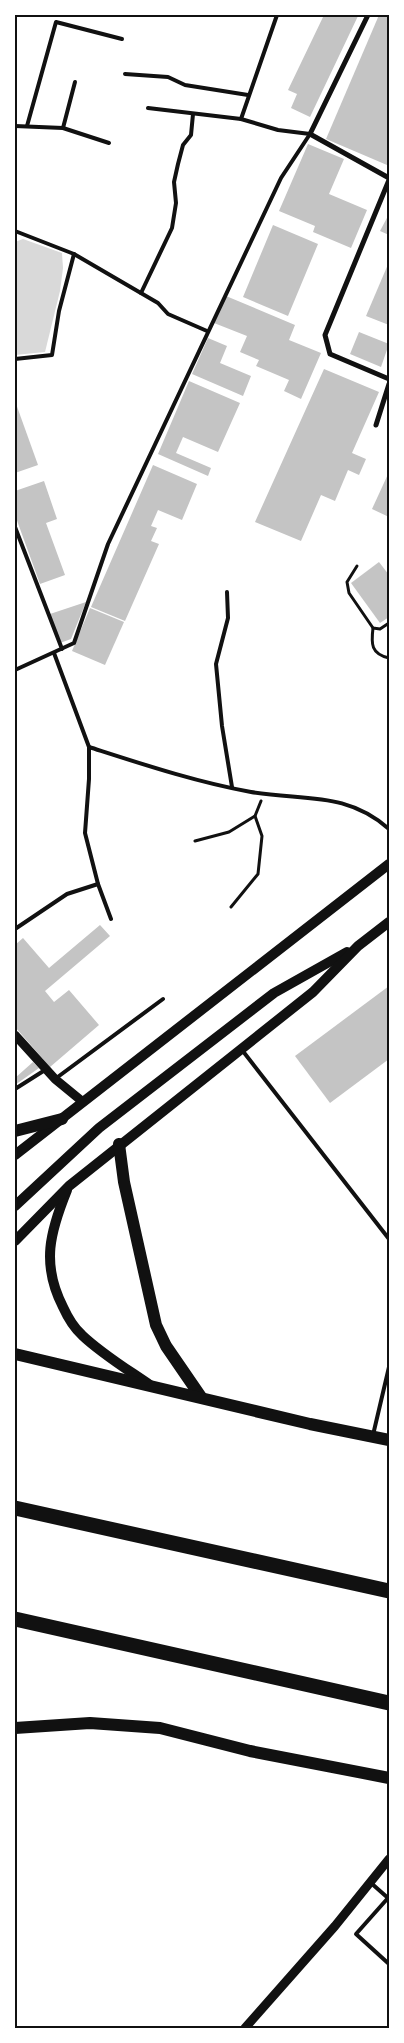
<svg xmlns="http://www.w3.org/2000/svg" width="404" height="2043" viewBox="0 0 404 2043" font-family="'Fira Sans',sans-serif">
<rect width="100%" height="100%" fill="#fff"/>
<path fill="#d9d9d9" d="M 23,239 L 62,253 L 63,268 L 60,291 L 45,352 L 15,355 L 15,242 Z"/>
<g fill="#c4c4c4">
<path d="M 324,15 L 358,16 L 310,117 L 291,108 L 297,94 L 288,90 Z"/>
<path d="M 379,15 L 389,15 L 387,165 L 326,139 Z"/>
<path d="M 308,144 L 344,159 L 329,194 L 367,210 L 351,248 L 313,232 L 315,226 L 279,211 Z"/>
<path d="M 389,214 L 389,235 L 380,231 Z"/>
<path d="M 273,225 L 318,244 L 288,316 L 243,297 Z"/>
<path d="M 389,262 L 389,325 L 366,316 Z"/>
<path d="M 226,296 L 295,325 L 289,340 L 321,353 L 301,399 L 284,391 L 289,380 L 256,366 L 259,360 L 240,352 L 247,336 L 214,323 Z"/>
<path d="M 359,332 L 389,344 L 381,367 L 350,354 Z"/>
<path d="M 208,338 L 227,346 L 220,363 L 251,376 L 243,396 L 192,374 Z"/>
<path d="M 324,369 L 379,392 L 352,453 L 366,459 L 359,475 L 348,470 L 335,501 L 321,495 L 301,541 L 255,522 Z"/>
<path d="M 189,381 L 240,403 L 218,452 L 183,437 L 176,453 L 211,468 L 208,476 L 158,454 Z"/>
<path d="M 15,401 L 38,465 L 15,473 Z"/>
<path d="M 153,465 L 197,484 L 182,520 L 158,510 L 151,526 L 157,528 L 151,541 L 159,544 L 125,621 L 91,607 Z"/>
<path d="M 389,472 L 389,517 L 372,509 Z"/>
<path d="M 44,481 L 57,519 L 46,523 L 65,575 L 40,584 L 15,515 L 15,491 Z"/>
<path d="M 379,562 L 389,575 L 389,617 L 380,623 L 351,583 Z"/>
<path d="M 86,602 L 71,639 L 60,643 L 50,614 Z"/>
<path d="M 90,608 L 124,622 L 105,665 L 72,651 Z"/>
<path d="M 100,925 L 110,936 L 45,991 L 54,1002 L 69,990 L 99,1025 L 50,1067 L 15,1027 L 15,945 L 23,938 L 49,968 Z"/>
<path d="M 389,986 L 389,1059 L 330,1103 L 295,1056 Z"/>
<path d="M 33,1062 L 39,1068 L 15,1085 L 15,1078 Z"/>
</g>
<g fill="none" stroke-linecap="round" stroke-linejoin="round">
<g stroke="#111" stroke-width="3">
<path d="M 357,566 L 347,582 L 349,593 L 373,628 L 380,629 L 389,623"/>
<path d="M 373,628 C 371,644 371,654 389,658"/>
<path d="M 195,841 L 229,832 L 255,816 L 261,801"/>
<path d="M 231,907 L 258,874 L 262,836 L 255,816"/>
</g>
<g stroke="#111" stroke-width="4">
<path d="M 125,74 L 168,77 L 185,85 L 248,95"/>
<path d="M 241,119 L 277,15"/>
<path d="M 15,126 L 63,128 L 75,82"/>
<path d="M 27,126 L 56,22 L 122,39"/>
<path d="M 63,128 L 109,143"/>
<path d="M 15,231 L 74,254 L 158,303 L 168,314 L 207,331"/>
<path d="M 141,293 L 172,228 L 176,203 L 174,182 L 178,164 L 183,145 L 191,135 L 193,114"/>
<path d="M 15,359 L 52,355 L 59,311 L 74,254"/>
<path d="M 15,527 L 62,649"/>
<path d="M 227,592 L 228,618 L 216,664 L 222,726 L 232,787"/>
<path d="M 54,653 L 89,747 L 89,779 L 85,833 L 98,884 L 111,919"/>
<path d="M 15,670 L 74,643 L 108,544 L 281,178 L 310,134 L 278,130 L 241,119 L 148,108"/>
<path d="M 89,747 C 142,764 196,782 251,792 C 303,801 346,791 389,829"/>
<path d="M 15,929 L 67,894 L 98,884"/>
<path d="M 242,1050 L 389,1239"/>
<path d="M 55,1079 L 163,999"/>
<path d="M 15,1089 L 45,1070"/>
<path d="M 373,1435 L 389,1367"/>
<path d="M 371,1883 L 388,1898 L 356,1934 L 389,1964"/>
</g>
<g stroke="#111" stroke-width="5">
<path d="M 368,15 L 310,134 L 389,178"/>
<path d="M 389,180 L 325,335 L 330,354 L 389,379"/>
<path d="M 376,425 L 389,384"/>
</g>
<g stroke="#111" stroke-width="9">
<path d="M 15,1035 L 55,1079 L 83,1102"/>
<path d="M 245,2028 L 335,1926 L 389,1859"/>
</g>
<g stroke="#111" stroke-width="10">
<path d="M 15,1155 L 389,864"/>
<path d="M 67,1190 C 50,1232 41,1264 63,1307 C 68,1318 73,1327 82,1335 C 102,1354 127,1369 150,1385"/>
<path d="M 15,1206 L 99,1128 L 274,993 L 347,952"/>
<path d="M 15,1241 L 69,1186 L 313,992 L 358,946 L 389,922"/>
</g>
<g stroke="#111" stroke-width="12">
<path d="M 15,1131 L 62,1119"/>
<path d="M 119,1144 L 124,1182 L 156,1325 L 166,1346 L 201,1397"/>
<path d="M 15,1354 L 310,1424 L 389,1440"/>
<path d="M 15,1728 L 90,1723 L 160,1728 L 250,1751 L 389,1778"/>
</g>
<g stroke="#111" stroke-width="15">
<path d="M 15,1508 L 389,1591"/>
<path d="M 15,1619 L 389,1703"/>
</g>
</g>
<rect width="404" height="2043" fill="none" stroke="#ffffff" stroke-width="32"/>
<rect x="16" y="16" width="372" height="2011" fill="none" stroke="#111" stroke-width="2"/>
</svg>
